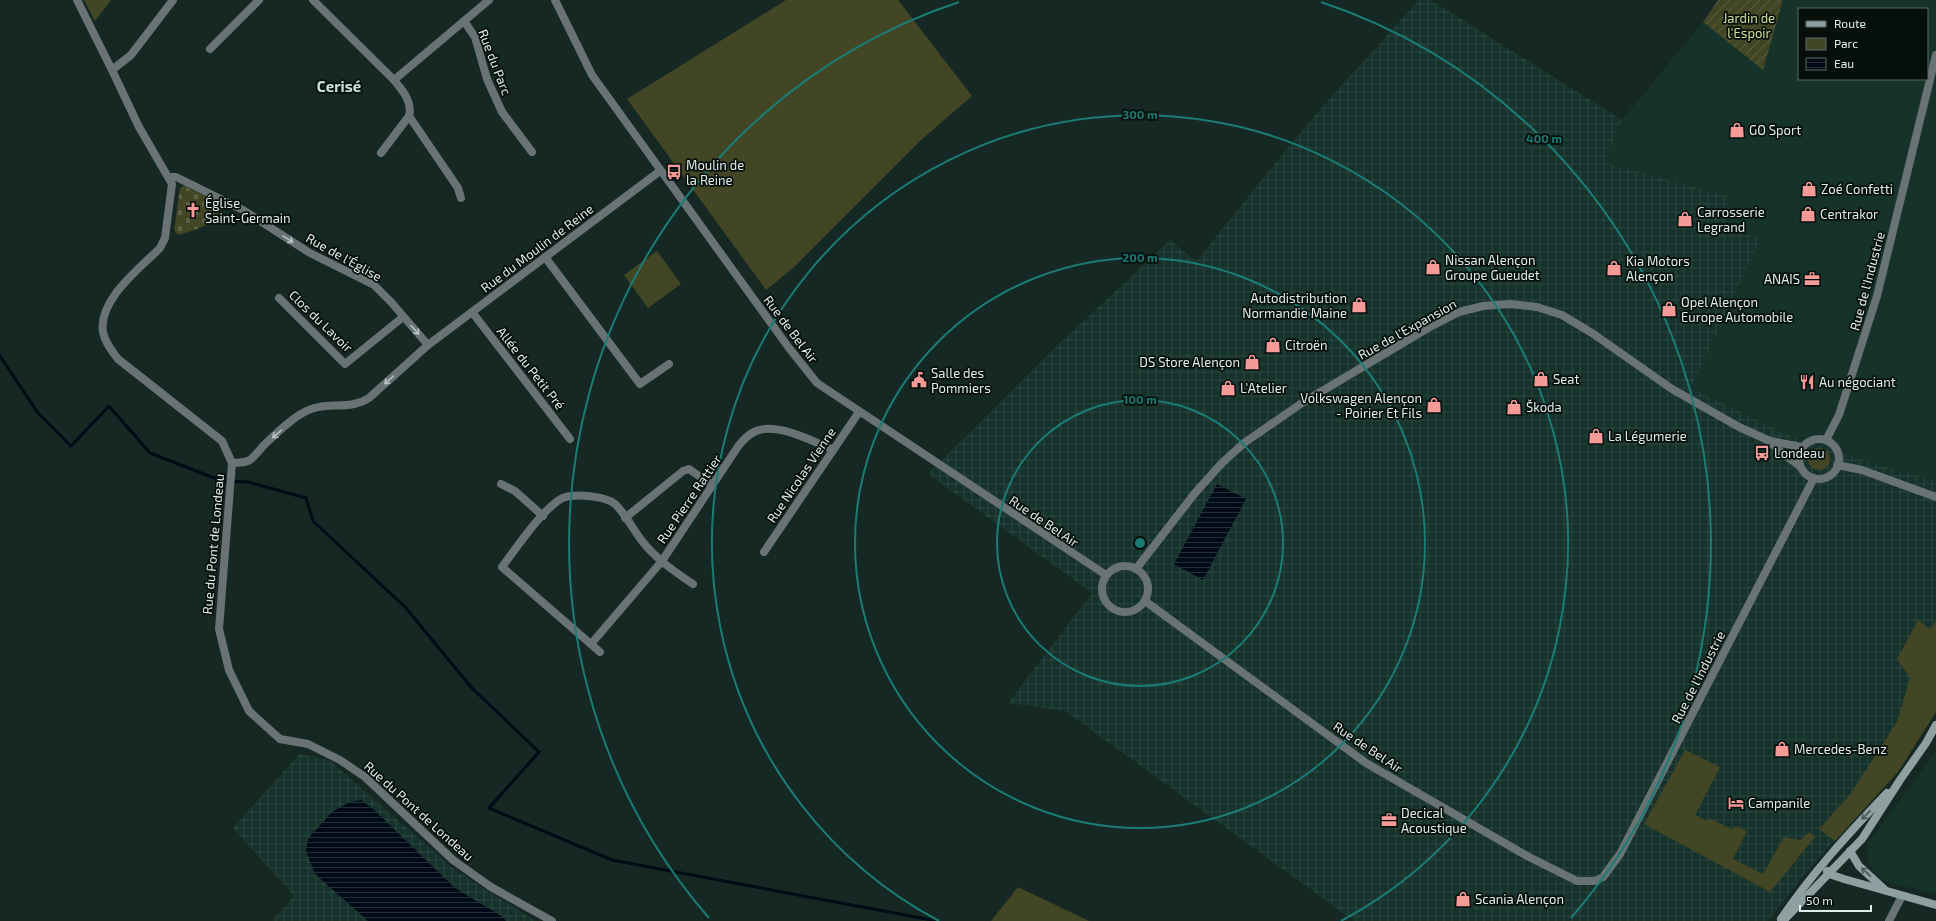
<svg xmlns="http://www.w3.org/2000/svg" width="1936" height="921" viewBox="0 0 1936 921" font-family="'Exo 2',sans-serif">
<defs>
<pattern id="industrial-grid" width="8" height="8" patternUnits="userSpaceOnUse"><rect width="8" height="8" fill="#15322b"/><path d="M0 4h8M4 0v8" fill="none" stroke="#2c4640"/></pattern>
<pattern id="cemetery-stones" width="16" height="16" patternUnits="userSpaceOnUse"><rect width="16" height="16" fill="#424624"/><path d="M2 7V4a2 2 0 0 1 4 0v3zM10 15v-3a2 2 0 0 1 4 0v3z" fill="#5d6144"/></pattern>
<pattern id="garden-furrows" width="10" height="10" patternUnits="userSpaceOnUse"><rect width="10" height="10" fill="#424624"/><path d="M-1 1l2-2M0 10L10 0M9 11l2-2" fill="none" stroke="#5d6144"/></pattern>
<pattern id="water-rules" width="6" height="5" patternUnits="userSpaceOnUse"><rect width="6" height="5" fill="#000b17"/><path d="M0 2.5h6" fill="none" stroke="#252f39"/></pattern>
</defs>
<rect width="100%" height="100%" fill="#152824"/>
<g fill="#15322b" fill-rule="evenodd">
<path d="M 1783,0 L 1936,0 L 1936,481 L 1873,463 L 1791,436 L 1691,388 L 1761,238 L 1724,230 L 1729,197 L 1604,162 L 1622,120 L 1703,22 L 1763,70 ZM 1799,9 L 1927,9 L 1927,79 L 1799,79 Z"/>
<path d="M 1936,751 L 1936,894 L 1886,882 L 1875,873 L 1868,861 L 1867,845 Z"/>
</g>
<g fill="url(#industrial-grid)">
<path d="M 1419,0 L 1431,0 L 1622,120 L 1604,162 L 1730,197 L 1725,229 L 1761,238 L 1691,388 L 1791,436 L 1873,463 L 1936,481 L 1936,709 L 1898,772 L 1807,871 L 1768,921 L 1354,921 L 1065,711 L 1008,703 L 1092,593 L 928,474 L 1059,344 L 1170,240 L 1196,261 L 1313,117 Z"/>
<path d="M 299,754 L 329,760 L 455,870 L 535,921 L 272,921 L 294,896 L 233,828 Z"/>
</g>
<g fill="#424624">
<path d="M 84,0 L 111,0 L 95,21 Z"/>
<path d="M 786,0 L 898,0 L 972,96 L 920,141 L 793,268 L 766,290 L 627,99 Z"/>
<path d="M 657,251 L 681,284 L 648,308 L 624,275 Z"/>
<circle cx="1819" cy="459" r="11"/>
<path d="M 1918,620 L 1931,629 L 1936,620 L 1936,712 L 1898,772 L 1835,841 L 1819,829 L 1849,796 L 1897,722 L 1910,678 L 1897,659 Z"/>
<path d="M 1685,750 L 1720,767 L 1695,815 L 1707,821 L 1709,818 L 1733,830 L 1735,826 L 1747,831 L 1733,859 L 1763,874 L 1784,837 L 1800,840 L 1809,832 L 1815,837 L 1770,892 L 1644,824 Z"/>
<path d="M 1018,887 L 1089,921 L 991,921 Z"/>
</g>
<path fill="url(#cemetery-stones)" d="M 184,186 L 221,204 L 222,209 C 218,224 192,231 178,235 L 174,230 L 180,188 Z"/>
<path fill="url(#garden-furrows)" d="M 1718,0 L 1783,0 L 1763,70 L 1703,22 Z"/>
<g fill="url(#water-rules)">
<path d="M 1217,484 L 1246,499 L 1203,580 L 1174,564 Z"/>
<path d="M 361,800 L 372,808 L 455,888 L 503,917 L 506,921 L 368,921 L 315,874 L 306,851 L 308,839 L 332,812 L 348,803 Z"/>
</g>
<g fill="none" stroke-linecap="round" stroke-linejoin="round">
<path stroke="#000b17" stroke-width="3" d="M 0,356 L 38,413 L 71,446 L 109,406 L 150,453 L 222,481 L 248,482 L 306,498 L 313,521 L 406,608 L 471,687 L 539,752 L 489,808 L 612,860 L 937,921"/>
<g stroke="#697374" stroke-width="8">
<path d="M 77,0 L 112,70 L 139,127 L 172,184 L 165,238 L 160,248 C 139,269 98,300 103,332 C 105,343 112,351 118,359 L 222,441 L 232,463 L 219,629 L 229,670 L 249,711 L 280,739 L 308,744 L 340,760 L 365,777 L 453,860 L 491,887 L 552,921"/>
<path d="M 313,0 L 394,80 C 402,90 413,102 409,116 L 381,153"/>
<path d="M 555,0 L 592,75 L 789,348 L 817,383 L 1106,575"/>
<path d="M 464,21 L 475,37 L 487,79 L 502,112 L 532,152"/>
<path d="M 210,49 L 259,0"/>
<path d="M 112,70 L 131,55 L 173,0"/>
<path d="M 394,80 L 489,0"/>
<path d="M 409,116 L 458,188 L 461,198"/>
<path d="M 169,177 L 176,177 L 243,210 L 310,253 L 374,285 L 391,302 L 428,345"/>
<path d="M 545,257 L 640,384 L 669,364"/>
<path d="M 279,298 L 345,364 L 403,317"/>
<path d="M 472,312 L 570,439"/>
<circle cx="1819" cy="459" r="20"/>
<path d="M 1826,440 L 1839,415 L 1877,296 L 1936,55"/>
<path d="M 1770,442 L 1782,453 L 1800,466"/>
<path d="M 232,463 C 238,463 245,463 250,460 C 255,456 259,451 263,446 C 275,435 287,422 301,414 C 323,399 348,412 369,398 L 428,345 L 660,171"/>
<path d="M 1837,465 L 1862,470 L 1936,497"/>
<path d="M 501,484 L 515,491 L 543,516"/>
<path d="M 625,518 L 683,471 L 689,469 L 712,485"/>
<path d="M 764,552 L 859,412"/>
<circle cx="1125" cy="589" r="23"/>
<path d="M 1136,569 L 1195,493 L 1222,463 L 1244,443 L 1302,403 L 1428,328 L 1459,312 L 1483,306 L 1510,304 L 1537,307 L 1562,315 L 1592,333 L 1672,389 L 1739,427 L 1770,441 L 1802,447"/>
<path d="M 1145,601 L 1366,763 L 1529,857 L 1577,881 L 1595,881 L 1603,877 L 1620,854 L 1814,478"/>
<path d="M 591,644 L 662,561 L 739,445 C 744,439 749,434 756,431 C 777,422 811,441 832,449"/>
<path d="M 600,652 L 502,567 C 517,547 539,514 559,500 C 571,492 605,496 615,504 C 625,513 634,531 642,541 C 656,559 675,572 693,584"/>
<path d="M 1889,921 L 1902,896"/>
</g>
<g stroke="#8fa0a2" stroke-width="8">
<path d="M 1850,851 L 1859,866 L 1884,889"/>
<path d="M 1827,871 L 1829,874 L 1844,879 L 1936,905"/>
<path d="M 1781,919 C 1812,873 1849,833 1887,793"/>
<path d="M 1783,921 L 1862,839 L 1900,780 L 1926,743 L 1936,725"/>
</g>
</g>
<defs><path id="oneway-shaft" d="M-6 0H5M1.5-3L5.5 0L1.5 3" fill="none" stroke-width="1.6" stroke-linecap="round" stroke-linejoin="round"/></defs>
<g stroke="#b7c2c1">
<use href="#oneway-shaft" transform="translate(288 239) rotate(32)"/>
<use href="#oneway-shaft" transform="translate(415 330) rotate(48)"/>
<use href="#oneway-shaft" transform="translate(389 380) rotate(138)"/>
<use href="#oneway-shaft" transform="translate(277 434) rotate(138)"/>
</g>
<g stroke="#4b5858">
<use href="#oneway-shaft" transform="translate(1866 815) rotate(134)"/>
<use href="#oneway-shaft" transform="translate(1866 872) rotate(-137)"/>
</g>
<g fill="none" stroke="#1a7c74" stroke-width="2">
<circle cx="1140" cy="543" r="143"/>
<circle cx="1140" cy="543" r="285"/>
<path d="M939 921A428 428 0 1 1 1341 921"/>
<path d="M709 918A571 571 0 0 1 959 2M1321 2A571 571 0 0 1 1571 918"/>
</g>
<defs>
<symbol id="shop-bare" viewBox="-9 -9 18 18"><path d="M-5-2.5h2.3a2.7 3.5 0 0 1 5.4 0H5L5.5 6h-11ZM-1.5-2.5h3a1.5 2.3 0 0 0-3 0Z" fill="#f59b97" stroke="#070f0d" stroke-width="2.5" paint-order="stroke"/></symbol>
<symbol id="bus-bare" viewBox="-9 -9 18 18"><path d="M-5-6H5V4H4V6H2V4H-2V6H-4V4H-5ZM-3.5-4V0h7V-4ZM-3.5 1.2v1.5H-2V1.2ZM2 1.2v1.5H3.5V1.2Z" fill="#f59b97" stroke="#070f0d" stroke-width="2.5" paint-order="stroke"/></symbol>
<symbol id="church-bare" viewBox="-9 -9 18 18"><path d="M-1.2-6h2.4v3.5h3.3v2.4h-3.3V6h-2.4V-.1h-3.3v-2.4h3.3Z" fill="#f59b97" stroke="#070f0d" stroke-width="2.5" paint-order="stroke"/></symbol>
<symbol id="office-bare" viewBox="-9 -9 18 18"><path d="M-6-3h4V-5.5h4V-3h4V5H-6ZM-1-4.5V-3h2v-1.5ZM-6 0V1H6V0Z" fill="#f59b97" stroke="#070f0d" stroke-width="2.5" paint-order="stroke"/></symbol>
<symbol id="civic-bare" viewBox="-9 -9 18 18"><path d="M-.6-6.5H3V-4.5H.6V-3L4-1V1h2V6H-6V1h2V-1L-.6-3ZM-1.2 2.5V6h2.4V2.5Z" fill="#f59b97" stroke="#070f0d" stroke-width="2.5" paint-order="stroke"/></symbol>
<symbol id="restaurant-bare" viewBox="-9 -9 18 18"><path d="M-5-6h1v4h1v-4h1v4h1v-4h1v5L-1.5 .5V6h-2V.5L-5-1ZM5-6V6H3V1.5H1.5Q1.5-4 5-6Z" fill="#f59b97" stroke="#070f0d" stroke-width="2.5" paint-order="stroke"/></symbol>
<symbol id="hotel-bare" viewBox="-9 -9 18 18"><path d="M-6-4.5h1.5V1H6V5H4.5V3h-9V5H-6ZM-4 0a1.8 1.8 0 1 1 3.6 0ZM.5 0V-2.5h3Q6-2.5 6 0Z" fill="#f59b97" stroke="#070f0d" stroke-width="2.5" paint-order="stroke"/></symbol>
</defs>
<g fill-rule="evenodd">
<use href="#shop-bare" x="1726" y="119" width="22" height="22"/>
<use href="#bus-bare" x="663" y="161" width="22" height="22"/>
<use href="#shop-bare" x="1798" y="178" width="22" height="22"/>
<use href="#church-bare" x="182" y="199" width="22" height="22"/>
<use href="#shop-bare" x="1797" y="203" width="22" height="22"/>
<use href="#shop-bare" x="1674" y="208" width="22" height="22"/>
<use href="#shop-bare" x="1422" y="256" width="22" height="22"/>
<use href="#shop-bare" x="1603" y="257" width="22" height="22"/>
<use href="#office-bare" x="1801" y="268" width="22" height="22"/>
<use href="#shop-bare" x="1348" y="294" width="22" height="22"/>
<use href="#shop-bare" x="1658" y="298" width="22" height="22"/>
<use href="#shop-bare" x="1262" y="334" width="22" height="22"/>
<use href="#shop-bare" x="1241" y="351" width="22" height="22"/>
<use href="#shop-bare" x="1530" y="368" width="22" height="22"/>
<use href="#civic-bare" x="908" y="369" width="22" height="22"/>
<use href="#restaurant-bare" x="1796" y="371" width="22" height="22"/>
<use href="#shop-bare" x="1217" y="377" width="22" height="22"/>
<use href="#shop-bare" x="1423" y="394" width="22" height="22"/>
<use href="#shop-bare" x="1503" y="396" width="22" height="22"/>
<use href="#shop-bare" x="1585" y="425" width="22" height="22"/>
<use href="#bus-bare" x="1751" y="442" width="22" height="22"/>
<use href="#shop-bare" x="1771" y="738" width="22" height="22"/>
<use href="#hotel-bare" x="1725" y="792" width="22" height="22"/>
<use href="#office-bare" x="1378" y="809" width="22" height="22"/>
<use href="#shop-bare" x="1452" y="888" width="22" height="22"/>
</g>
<g text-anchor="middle" stroke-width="3.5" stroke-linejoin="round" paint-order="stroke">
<g font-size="13" fill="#d5df97" stroke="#070f0d">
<text x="1749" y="23">Jardin de<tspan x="1749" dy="15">l'Espoir</tspan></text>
</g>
<g font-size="13" fill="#e1edea" stroke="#070f0d">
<text transform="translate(495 62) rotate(69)" y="5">Rue du Parc</text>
<text transform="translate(537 248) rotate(-37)" y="5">Rue du Moulin de Reine</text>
<text transform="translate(344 257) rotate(29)" y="5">Rue de l'Église</text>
<text transform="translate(1867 281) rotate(-75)" y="5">Rue de l'Industrie</text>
<text transform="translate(321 321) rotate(44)" y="5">Clos du Lavoir</text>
<text transform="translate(791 329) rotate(53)" y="5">Rue de Bel Air</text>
<text transform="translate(1407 329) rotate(-29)" y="5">Rue de l'Expansion</text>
<text transform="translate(531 368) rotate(52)" y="5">Allée du Petit Pré</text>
<text transform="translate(801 475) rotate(-56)" y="5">Rue Nicolas Vienne</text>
<text transform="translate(689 499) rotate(-56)" y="5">Rue Pierre Rattier</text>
<text transform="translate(1044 521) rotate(34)" y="5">Rue de Bel Air</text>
<text transform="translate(213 544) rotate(-85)" y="5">Rue du Pont de Londeau</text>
<text transform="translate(1698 677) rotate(-63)" y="5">Rue de l'Industrie</text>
<text transform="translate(1368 747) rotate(34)" y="5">Rue de Bel Air</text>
<text transform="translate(419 811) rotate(42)" y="5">Rue du Pont de Londeau</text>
</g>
<g font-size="13" fill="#e1edea" stroke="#070f0d" text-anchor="start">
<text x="1749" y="135">GO Sport</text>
<text x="686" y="170">Moulin de<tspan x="686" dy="15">la Reine</tspan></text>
<text x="1821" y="194">Zoé Confetti</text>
<text x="205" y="208">Église<tspan x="205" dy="15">Saint-Germain</tspan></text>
<text x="1697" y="217">Carrosserie<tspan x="1697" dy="15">Legrand</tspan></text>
<text x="1820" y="219">Centrakor</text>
<text x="1445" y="265">Nissan Alençon<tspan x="1445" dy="15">Groupe Gueudet</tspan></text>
<text x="1626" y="266">Kia Motors<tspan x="1626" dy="15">Alençon</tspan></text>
<text x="1800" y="284" text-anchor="end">ANAIS</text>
<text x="1347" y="303" text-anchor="end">Autodistribution<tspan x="1347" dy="15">Normandie Maine</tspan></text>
<text x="1681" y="307">Opel Alençon<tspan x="1681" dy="15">Europe Automobile</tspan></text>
<text x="1285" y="350">Citroën</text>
<text x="1240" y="367" text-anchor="end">DS Store Alençon</text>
<text x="931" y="378">Salle des<tspan x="931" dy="15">Pommiers</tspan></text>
<text x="1553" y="384">Seat</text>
<text x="1819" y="387">Au négociant</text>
<text x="1240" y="393">L'Atelier</text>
<text x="1422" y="403" text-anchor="end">Volkswagen Alençon<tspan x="1422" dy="15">- Poirier Et Fils</tspan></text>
<text x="1526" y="412">Škoda</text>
<text x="1608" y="441">La Légumerie</text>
<text x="1774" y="458">Londeau</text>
<text x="1794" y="754">Mercedes-Benz</text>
<text x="1748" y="808">Campanile</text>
<text x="1401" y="818">Decical<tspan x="1401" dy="15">Acoustique</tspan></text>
<text x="1475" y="904">Scania Alençon</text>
</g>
<g font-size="15" font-weight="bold" fill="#c8e0d9" stroke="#070f0d">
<text x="339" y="92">Cerisé</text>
</g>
</g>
<circle cx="1140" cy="543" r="6" fill="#1a7c74" stroke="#070f0d" stroke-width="2"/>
<g font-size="12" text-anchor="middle" font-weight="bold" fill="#1a7c74" stroke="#070f0d" stroke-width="3.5" stroke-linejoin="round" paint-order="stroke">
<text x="1140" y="119">300 m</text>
<text x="1544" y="143">400 m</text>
<text x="1140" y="262">200 m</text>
<text x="1140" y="404">100 m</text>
</g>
<rect x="1798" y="8" width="130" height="72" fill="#070f0d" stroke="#5e6865"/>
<rect x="1806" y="21" width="20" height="6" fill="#8fa0a2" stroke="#5e6865"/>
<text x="1834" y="28" font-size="12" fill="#e1edea">Route</text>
<rect x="1806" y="38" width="20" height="12" fill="#424624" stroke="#5e6865"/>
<text x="1834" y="48" font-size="12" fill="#e1edea">Parc</text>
<rect x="1806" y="58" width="20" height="12" fill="url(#water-rules)" stroke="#5e6865"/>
<text x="1834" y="68" font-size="12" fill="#e1edea">Eau</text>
<path d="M1800 905v6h71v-6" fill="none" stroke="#e1edea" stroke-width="2"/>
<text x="1806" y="905" font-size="12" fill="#e1edea" stroke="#070f0d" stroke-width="3" paint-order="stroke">50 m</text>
</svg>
